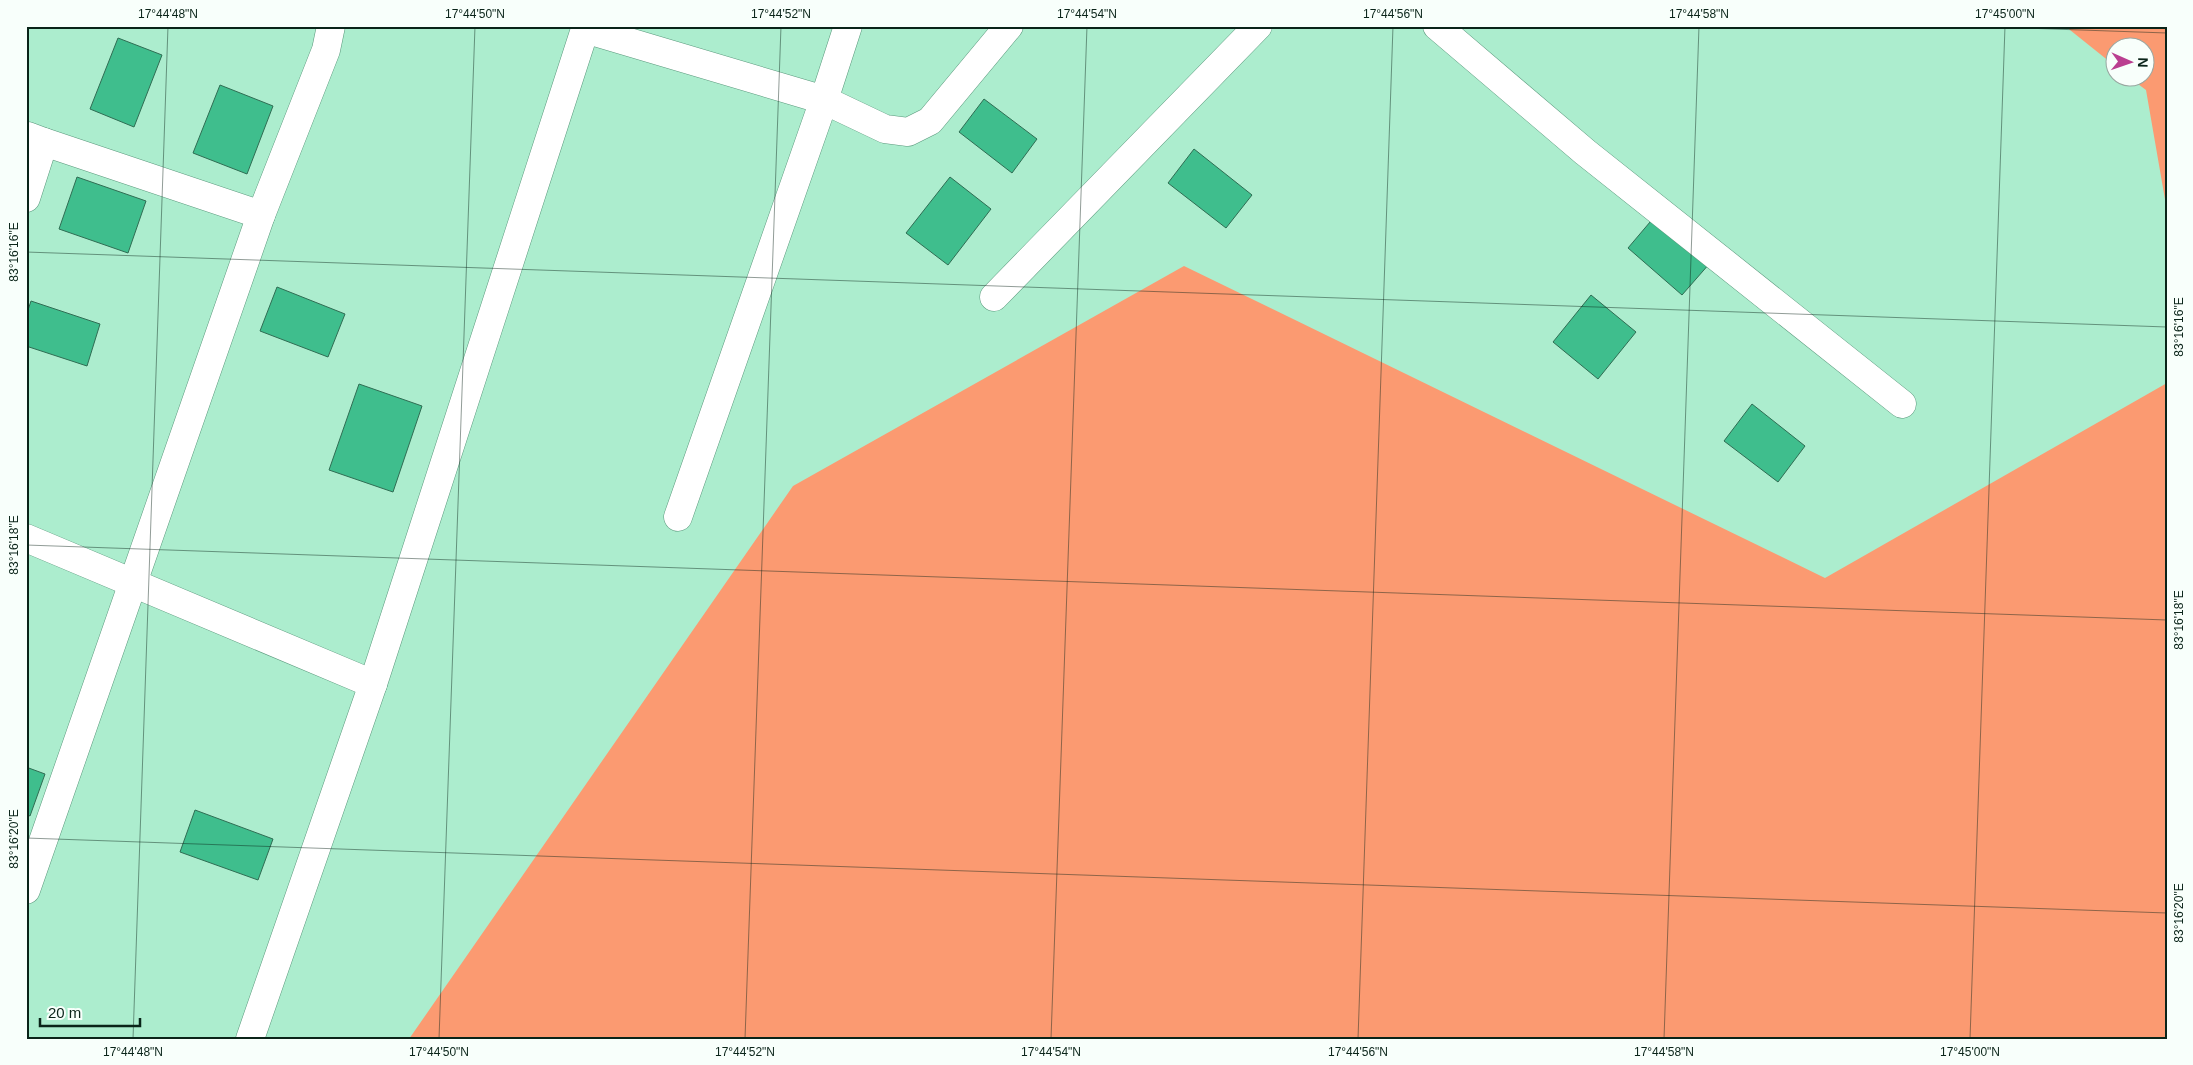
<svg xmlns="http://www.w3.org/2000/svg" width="2193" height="1065" viewBox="0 0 2193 1065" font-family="Arial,sans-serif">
<rect width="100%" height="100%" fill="#acedce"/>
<g fill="#fb9a71">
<path d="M 2065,26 L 2167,26 L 2167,211 L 2146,90 L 2130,78 L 2146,78 L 2146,48 L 2116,48 L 2115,66 Z"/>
<path d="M 1184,266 L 1825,578 L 2167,383 L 2167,1039 L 409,1039 L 793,486 Z"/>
</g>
<g fill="#3fbe8d" stroke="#2f6d53">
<path d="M 118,38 L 162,55 L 134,127 L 90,109 Z"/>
<path d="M 220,85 L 273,106 L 247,174 L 193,153 Z"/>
<path d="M 984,99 L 1037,139 L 1012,173 L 959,132 Z"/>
<path d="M 1194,149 L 1252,195 L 1226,228 L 1168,183 Z"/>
<path d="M 77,177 L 146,201 L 128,253 L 59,229 Z"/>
<path d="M 950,177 L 991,209 L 948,265 L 906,233 Z"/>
<path d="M 1656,215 L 1710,263 L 1682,295 L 1628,248 Z"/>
<path d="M 277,287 L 345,314 L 328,357 L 260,331 Z"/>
<path d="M 1591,295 L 1636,332 L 1598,379 L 1553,342 Z"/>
<path d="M 31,301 L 100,324 L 87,366 L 26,346 L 26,316 Z"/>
<path d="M 359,384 L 422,406 L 393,492 L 329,470 Z"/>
<path d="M 1752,404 L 1805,446 L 1778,482 L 1724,441 Z"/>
<path d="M 26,767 L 45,774 L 30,816 L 26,814 Z"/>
<path d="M 195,810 L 273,839 L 258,880 L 180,852 Z"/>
</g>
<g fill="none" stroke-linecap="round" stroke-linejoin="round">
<defs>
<g id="street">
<path d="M 1437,26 L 1585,152 L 1902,404"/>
<path d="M 585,29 L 824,100 L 848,26"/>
<path d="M 44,142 L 261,215"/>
<path d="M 26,198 L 44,142 L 28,136"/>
<path d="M 994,297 L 1258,26"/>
<path d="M 678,517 L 824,100 L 885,129 L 908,132 L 930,121 L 1009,26"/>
<path d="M 26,538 L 373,684"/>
<path d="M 26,890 L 261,215 L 326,50 L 331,26"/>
<path d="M 250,1039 L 373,684 L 586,26"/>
</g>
</defs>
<use href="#street" stroke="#5a987c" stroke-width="29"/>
<use href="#street" stroke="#fff" stroke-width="28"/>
</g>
<path fill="none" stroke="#0a2419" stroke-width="1" stroke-opacity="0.45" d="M 1966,26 L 2167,33M 26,252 L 2167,327M 26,545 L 2167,620M 26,838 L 2167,913M 133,1039 L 168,26M 439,1039 L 475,26M 745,1039 L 781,26M 1051,1039 L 1087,26M 1358,1039 L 1393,26M 1664,1039 L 1699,26M 1970,1039 L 2005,26"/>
<rect width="2193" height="1065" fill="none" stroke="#f8fffb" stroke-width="55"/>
<g transform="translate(2130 62) rotate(92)"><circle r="24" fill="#f8fffb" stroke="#99a7a1"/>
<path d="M0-4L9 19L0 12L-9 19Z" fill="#ba3f90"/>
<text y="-8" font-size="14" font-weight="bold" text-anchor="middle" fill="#0a2419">N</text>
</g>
<path d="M40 1018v8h100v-8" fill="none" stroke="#0a2419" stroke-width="2.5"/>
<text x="48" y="1018" font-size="15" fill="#0a2419" stroke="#f8fffb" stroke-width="4" paint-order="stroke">20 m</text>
<rect x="28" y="28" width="2138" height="1010" fill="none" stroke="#0a2419" stroke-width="2"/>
<g font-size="12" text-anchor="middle" fill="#0a2419">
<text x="168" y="18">17°44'48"N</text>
<text x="475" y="18">17°44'50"N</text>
<text x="781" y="18">17°44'52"N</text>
<text x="1087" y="18">17°44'54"N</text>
<text x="1393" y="18">17°44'56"N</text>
<text x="1699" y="18">17°44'58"N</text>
<text x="2005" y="18">17°45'00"N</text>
<text transform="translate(14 252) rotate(-90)" y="4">83°16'16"E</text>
<text transform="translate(2179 327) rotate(-90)" y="4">83°16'16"E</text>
<text transform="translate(14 545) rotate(-90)" y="4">83°16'18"E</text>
<text transform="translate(2179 620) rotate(-90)" y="4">83°16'18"E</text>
<text transform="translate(14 839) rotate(-90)" y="4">83°16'20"E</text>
<text transform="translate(2179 913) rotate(-90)" y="4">83°16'20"E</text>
<text x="133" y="1056">17°44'48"N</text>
<text x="439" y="1056">17°44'50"N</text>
<text x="745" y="1056">17°44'52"N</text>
<text x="1051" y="1056">17°44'54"N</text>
<text x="1358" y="1056">17°44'56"N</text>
<text x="1664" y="1056">17°44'58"N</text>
<text x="1970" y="1056">17°45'00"N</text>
</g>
</svg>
